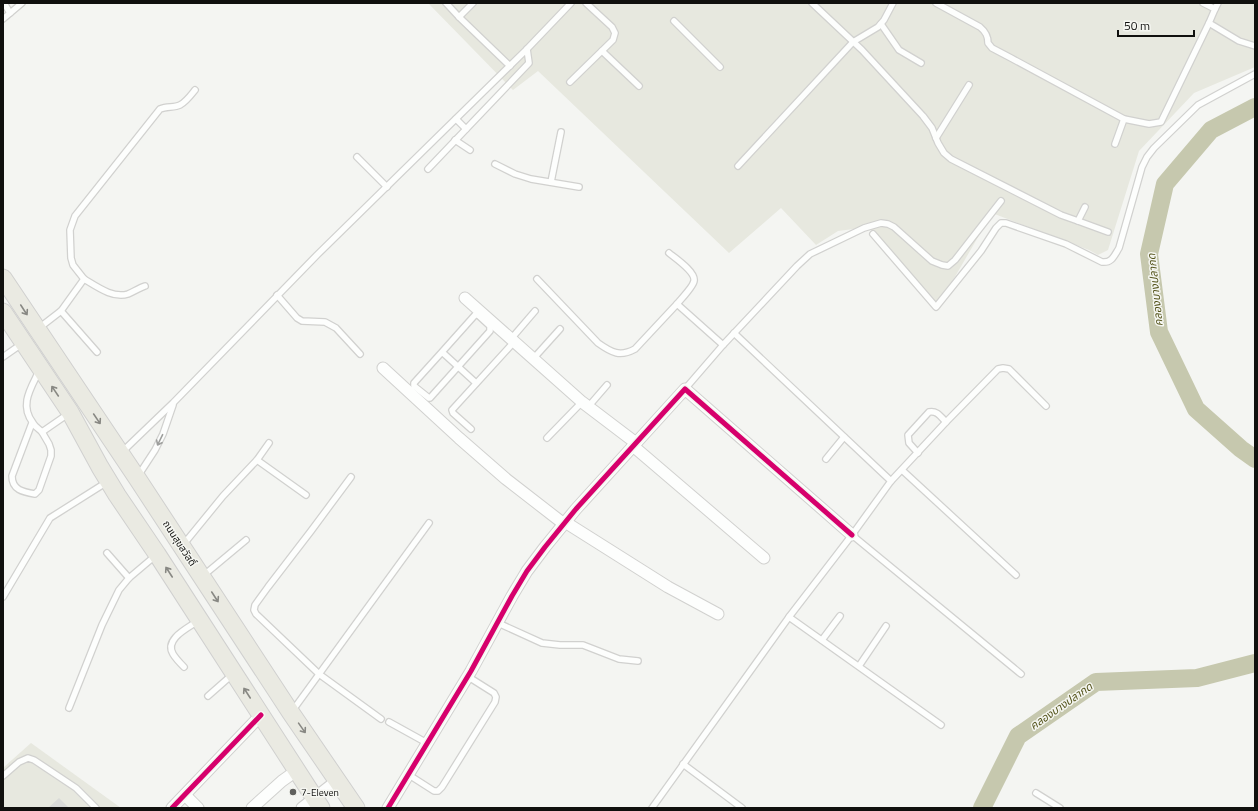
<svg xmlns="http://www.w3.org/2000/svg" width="1258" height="811" viewBox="0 0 1258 811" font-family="'Titillium Web','Noto Sans Thai',sans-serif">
<rect width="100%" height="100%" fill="#f4f5f2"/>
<g fill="#e7e8df">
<path d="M 428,3 L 1255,3 L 1255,67 L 1194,93 L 1139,151 L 1108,250 L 1098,255 L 1089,250 L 992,213 L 938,306 L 869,227 L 838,231 L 816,245 L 781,208 L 729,253 L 538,71 L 513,90 Z"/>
<path d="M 31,743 L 121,808 L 3,808 L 3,768 Z"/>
</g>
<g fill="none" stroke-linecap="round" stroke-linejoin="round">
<g stroke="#c6c8ae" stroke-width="18">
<path d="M 1255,107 L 1211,130 L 1165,184 L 1149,254 L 1159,332 L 1196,409 L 1241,449 L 1255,459"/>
<path d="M 982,808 L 1018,736 L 1096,682 L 1197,678 L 1255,663"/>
</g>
</g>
<path fill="#d9dad8" d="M 59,798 L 69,808 L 48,808 Z"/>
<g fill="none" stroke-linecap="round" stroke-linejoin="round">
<defs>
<g id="service">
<path d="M 4,3 L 10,13"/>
<path d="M 446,3 L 459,17 L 510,66"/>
<path d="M 812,3 L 862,50 L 923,116 L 932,128 L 938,143 L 944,153 L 951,159 L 1061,215 L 1078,221 L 1085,207"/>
<path d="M 936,3 L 980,27 C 986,32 988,36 988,43 L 992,48 L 1011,58 L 1124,119 L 1149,124 L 1161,122 L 1209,23"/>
<path d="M 1203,3 L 1215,9 L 1209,23 L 1239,41 L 1255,46"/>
<path d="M 1215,9 L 1218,3"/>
<path d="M 459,17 L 473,3"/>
<path d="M 3,19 L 22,3"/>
<path d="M 674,21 L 720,67"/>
<path d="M 881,24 L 899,50 L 921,63"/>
<path d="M 602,51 L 639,86"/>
<path d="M 570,82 L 613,40 L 615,33 L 612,27 L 586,3"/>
<path d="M 456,119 L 466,129"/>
<path d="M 936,138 L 969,85"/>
<path d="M 455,140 L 470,150"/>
<path d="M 1115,144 L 1124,119"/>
<path d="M 357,157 L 387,187"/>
<path d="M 495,164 L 515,174 L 531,179 L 579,187"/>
<path d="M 738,166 L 853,42 L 878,27 L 884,20 L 893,3"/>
<path d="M 428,169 L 529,63 L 527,49"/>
<path d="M 551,182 L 561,132"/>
<path d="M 1078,221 L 1108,232"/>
<path d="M 873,234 L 936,307 L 981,251 L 996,228 L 1001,223 L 1006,223 L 1066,244 L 1102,262 C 1112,263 1114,256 1119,248 L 1142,167 L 1147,157 L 1154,148 L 1198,105 L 1255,74"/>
<path d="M 669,253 C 675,258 696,272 694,281 C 693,287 681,299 677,304"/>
<path d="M 84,279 C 96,286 113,299 128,294 C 133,292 139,288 145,286"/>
<path d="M 537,279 L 598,343 C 612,353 620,357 635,349 L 677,304 L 723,345"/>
<path d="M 277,295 L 297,318 L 302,321 L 325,322 L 336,328 L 360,354"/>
<path d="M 61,311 L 97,352"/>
<path d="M 39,328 L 61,311 L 84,279 L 73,265 L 71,258 L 70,230 L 75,216 L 160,109 C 167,106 174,108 180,105 C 186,102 191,95 195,90"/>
<path d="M 511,339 L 535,311"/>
<path d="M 442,352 L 475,315 L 478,315 L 490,326 L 490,331 L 430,398 L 429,398 L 414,386 L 414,383 L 442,352 L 476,383"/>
<path d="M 3,357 L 23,343"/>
<path d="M 533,359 L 560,329"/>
<path d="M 39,371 C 31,388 19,405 33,423 C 35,427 39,429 42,432 L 68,414"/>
<path d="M 685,389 L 723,345 L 797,266 L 810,254 L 864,228 L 881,223 L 888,224 L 894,227 L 932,261 L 942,265 L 948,266 L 955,260 L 1001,201"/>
<path d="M 588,407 L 607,385"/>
<path d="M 32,423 L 12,476 C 12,490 23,492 35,494 L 39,490 L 51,456 L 51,450 L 49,444 L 42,432"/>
<path d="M 471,429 L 453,413 L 452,410 L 514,342"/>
<path d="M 547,438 L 582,402"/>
<path d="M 122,452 L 173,403 L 317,255 L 527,49 L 571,3"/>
<path d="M 918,453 L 909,443 L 908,435 L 929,412 C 937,410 941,417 946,422"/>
<path d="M 826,459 L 844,437"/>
<path d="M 257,460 L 269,443"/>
<path d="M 902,470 L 1016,575"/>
<path d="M 138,476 L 155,450 L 163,434 L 173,405"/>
<path d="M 351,477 L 311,531 L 268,587 L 255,605 L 254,610 L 256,614 L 319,674 L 381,719"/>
<path d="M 891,481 L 946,422 L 998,369 L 1003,368 L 1009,369 L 1046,406"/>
<path d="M 852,535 L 1021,674"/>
<path d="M 183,545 L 223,496 L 257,460 L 306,495"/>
<path d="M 107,553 L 129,578"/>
<path d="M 204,575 L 246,540"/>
<path d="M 3,597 L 50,518 L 107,482"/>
<path d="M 789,617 L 941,725"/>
<path d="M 498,623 L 542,643 L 560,645 L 583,645 L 619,659 L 638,661"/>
<path d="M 822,640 L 840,616"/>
<path d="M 859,666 L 886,626"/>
<path d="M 184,667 C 180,663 176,659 173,654 C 164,639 188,628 198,621"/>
<path d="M 208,696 L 233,674"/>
<path d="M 69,708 L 102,625 L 119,590 L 129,578 L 155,556"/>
<path d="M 293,710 L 429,523"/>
<path d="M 389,722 L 427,743"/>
<path d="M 683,764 L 742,808"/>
<path d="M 409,775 L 434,791 L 438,791 L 442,787 L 495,702 L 496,697 L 494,693 L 467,676"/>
<path d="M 3,776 L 19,762 L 28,758 L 34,760 L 76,788 L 96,808"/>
<path d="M 1036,793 L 1060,808"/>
<path d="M 652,808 L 789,617 L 852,535 L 891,481 L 734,333"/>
</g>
<g id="minor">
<path d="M 465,298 L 582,402 L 636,443"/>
<path d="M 383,368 L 459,438 L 506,479 L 564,524"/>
<path d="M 633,446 L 764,558"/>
<path d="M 565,522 L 668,587 L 718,614"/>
<path d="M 185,795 L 198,808"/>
<path d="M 172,808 L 261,715"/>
<path d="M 252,808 L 282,781 L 296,771"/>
<path d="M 302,808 L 338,780"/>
<path d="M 388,808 L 471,671 L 512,596 L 527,571 L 545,547 L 576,509 L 685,389 L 852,535"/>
</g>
<g id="primary">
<path d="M 3,278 L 137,478 L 291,713 L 356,808"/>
<path d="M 3,312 L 70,412 L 100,467 L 117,495 L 157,554 L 321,808"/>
</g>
</defs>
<use href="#service" stroke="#d1d1cf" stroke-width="8"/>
<use href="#minor" stroke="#d1d1cf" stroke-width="13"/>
<use href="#primary" stroke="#d0d0cf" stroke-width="19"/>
<use href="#service" stroke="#fdfefd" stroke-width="5.5"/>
<use href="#minor" stroke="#fdfefd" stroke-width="11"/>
<use href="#primary" stroke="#eaeae2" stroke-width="17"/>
<defs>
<g id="cycleway">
<path d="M 172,808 L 261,715"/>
<path d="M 388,808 L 471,671 L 512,596 L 527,571 L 545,547 L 576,509 L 685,389 L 852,535"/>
</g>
</defs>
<use href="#cycleway" stroke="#f5f6f1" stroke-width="8"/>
<use href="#cycleway" stroke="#d6006c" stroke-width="5"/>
</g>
<defs><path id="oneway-shaft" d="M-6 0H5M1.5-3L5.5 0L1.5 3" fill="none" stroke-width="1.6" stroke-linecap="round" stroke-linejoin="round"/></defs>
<g stroke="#888883">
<use href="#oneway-shaft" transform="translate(24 310) rotate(57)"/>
<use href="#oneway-shaft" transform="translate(55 391) rotate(-124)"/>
<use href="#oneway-shaft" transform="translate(97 419) rotate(56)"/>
<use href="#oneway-shaft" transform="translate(169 572) rotate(-123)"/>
<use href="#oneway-shaft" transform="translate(215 597) rotate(57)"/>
<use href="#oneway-shaft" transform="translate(247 693) rotate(-123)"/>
<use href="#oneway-shaft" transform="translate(302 728) rotate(55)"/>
</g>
<use stroke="#9e9f9d" href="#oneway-shaft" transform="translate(160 440) rotate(116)"/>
<circle fill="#60605e" stroke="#f5f6f1" stroke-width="1.5" cx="293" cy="792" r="4"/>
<g text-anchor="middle" stroke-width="3" stroke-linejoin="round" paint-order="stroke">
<g font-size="10" fill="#10100e" stroke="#f5f6f1">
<text transform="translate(180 543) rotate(57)" y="4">ถนนสุขสวัสดิ์</text>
</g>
<g font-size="10" fill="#10100e" stroke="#f5f6f1" text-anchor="start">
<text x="301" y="796">7-Eleven</text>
</g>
<g font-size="11" font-style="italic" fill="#53531a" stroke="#f5f6f1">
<text transform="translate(1155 290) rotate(-96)" y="4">คลองบางปลากด</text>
<text transform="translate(1061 706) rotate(-35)" y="4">คลองบางปลากด</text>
</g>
</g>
<rect width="1258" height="811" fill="none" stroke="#10100e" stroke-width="8"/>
<path d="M1118 30v6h76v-6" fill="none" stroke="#10100e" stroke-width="2"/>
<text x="1124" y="30" font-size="12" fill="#10100e" stroke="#f5f6f1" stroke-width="3" paint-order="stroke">50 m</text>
</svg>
